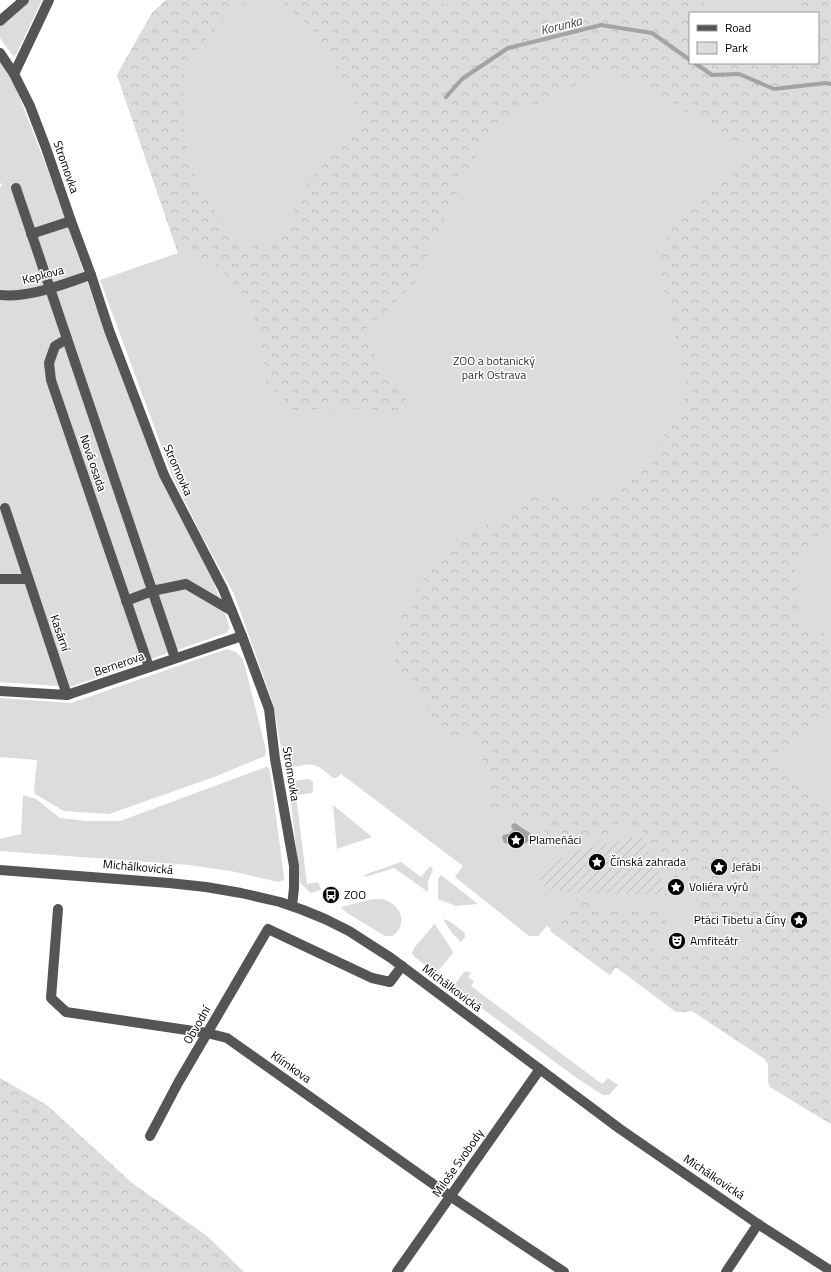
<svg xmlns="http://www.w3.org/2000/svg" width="831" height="1272" viewBox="0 0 831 1272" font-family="'Titillium Web',sans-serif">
<defs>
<pattern id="forest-crowns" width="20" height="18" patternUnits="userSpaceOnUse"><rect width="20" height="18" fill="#dcdcdc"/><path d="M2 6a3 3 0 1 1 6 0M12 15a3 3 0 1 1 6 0" fill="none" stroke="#bbb"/></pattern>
<pattern id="garden-furrows" width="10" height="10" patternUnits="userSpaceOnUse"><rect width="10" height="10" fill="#dcdcdc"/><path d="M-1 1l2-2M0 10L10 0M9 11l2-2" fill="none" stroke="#bbb"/></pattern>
</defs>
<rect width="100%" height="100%" fill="#fff"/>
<g fill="#dcdcdc" fill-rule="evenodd">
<path d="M 28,0 L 42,0 L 16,55 L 13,56 L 0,38 L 0,27 Z"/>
<path d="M 166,0 L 831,0 L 831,1124 L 770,1087 C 766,1078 772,1067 766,1060 L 692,1011 L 683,1012 L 676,1012 L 616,967 L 610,975 L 550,931 L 551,929 L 547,926 L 538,936 L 529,936 L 455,877 L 463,866 L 341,774 L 336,778 L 333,778 C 327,774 322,767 314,765 C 301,762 290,774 283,758 L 273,703 L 234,594 L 203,538 L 172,475 L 100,280 L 178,253 L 117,75 L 152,13 ZM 690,13 L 818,13 L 818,63 L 690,63 Z"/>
<path d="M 0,61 L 16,88 L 47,168 L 96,307 L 161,481 L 213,580 L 230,628 L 226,633 L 70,687 L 0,682 L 0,188 L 2,184 L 0,183 Z"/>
<path d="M 227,649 L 236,652 L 243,659 L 266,750 L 265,756 L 214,777 L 109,814 L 64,811 L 35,794 L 34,791 L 37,760 L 0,757 L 0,698 L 71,703 Z"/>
<path d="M 266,767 L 269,768 L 270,771 L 284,877 L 284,880 L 278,882 L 236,872 L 189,865 L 0,851 L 0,839 L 21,834 L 23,795 L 36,799 L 60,818 L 87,821 L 120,821 Z"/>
<path d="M 309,779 L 313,782 L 313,791 L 312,793 L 296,795 L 307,884 L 318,882 L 321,890 L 311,893 L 300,883 L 289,785 C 294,779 302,780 309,779 Z"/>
<path d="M 333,805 L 372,837 L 337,849 Z"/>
<path d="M 401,862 L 421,877 L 430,866 L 433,869 L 428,882 L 428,892 L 394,868 L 365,877 L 364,875 Z"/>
<path d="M 441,875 L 478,904 L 456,906 L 438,899 L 438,879 Z"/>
<path d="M 373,899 C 378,899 384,899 388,901 C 403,908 407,927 392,936 L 385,936 L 347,913 L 341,907 Z"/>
<path d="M 443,919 L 449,921 L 465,933 L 465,937 L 461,942 L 452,933 Z"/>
<path d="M 434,923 L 450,947 L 453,953 L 438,971 L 432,971 L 414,956 L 412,953 L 414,948 L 432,927 Z"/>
<path d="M 467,971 L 471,973 L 468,977 L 474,981 L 471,986 L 602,1084 L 608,1078 L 618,1085 L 609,1095 L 603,1095 L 578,1079 L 453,987 L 464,972 Z"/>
</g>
<g fill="url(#forest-crowns)">
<path d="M 166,0 L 250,0 L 238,7 L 210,35 L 187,61 L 183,84 L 184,140 L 201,192 L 234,236 L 259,246 L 292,219 L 300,190 L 359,128 L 355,105 L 335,66 L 316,33 L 280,0 L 436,0 C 445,9 461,3 471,0 L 698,0 L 710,7 L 726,13 L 690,13 L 690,63 L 818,63 L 818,13 L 793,13 L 801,7 L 802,0 L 831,0 L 831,539 L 815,544 L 795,567 L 801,632 L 823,631 L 831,656 L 831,705 L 779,760 L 806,791 L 827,807 L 831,806 L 831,1124 L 770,1087 L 768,1081 L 768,1064 L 763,1057 L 692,1011 L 683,1012 L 676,1012 L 616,967 L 610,975 L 568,944 L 574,935 L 557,922 L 575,899 L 618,910 L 626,905 L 645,908 L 657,912 L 666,921 L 652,952 L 665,957 L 687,957 L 700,955 L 745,957 L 746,942 L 752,940 L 752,921 L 701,913 L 699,883 L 673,877 L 669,868 L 658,870 L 641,826 L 550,850 L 543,822 L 491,807 C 493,781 481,756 472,732 L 448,737 L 432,722 L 423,692 L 396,673 L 395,633 L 411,597 L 446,548 L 540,494 L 577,501 L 580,505 L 642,473 L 689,391 L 665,300 L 658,258 L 675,218 L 738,171 L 751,144 L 719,137 L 676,104 L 608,69 L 491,127 L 432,242 L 422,275 L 389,309 L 362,332 L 374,344 L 375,358 L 408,394 L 401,411 L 346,408 L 294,410 L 279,394 L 266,385 L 260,336 L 245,296 L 213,261 L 178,253 L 117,75 L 152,13 Z"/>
<path d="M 0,1078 L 47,1105 L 132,1183 L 207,1236 L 244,1272 L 0,1272 Z"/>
</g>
<path fill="url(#garden-furrows)" d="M 642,835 L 658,870 L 666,895 L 568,892 L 550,889 L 542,885 L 535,876 L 554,861 L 580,850 Z"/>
<path fill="#a3a3a3" d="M 515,823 L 530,833 L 531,835 L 528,836 L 529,841 L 520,846 L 504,843 L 502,838 L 503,835 L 508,834 L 513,830 L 511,826 L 512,824 Z"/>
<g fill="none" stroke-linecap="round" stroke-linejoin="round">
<g stroke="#a3a3a3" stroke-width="4">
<path d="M 695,63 L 712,75 L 739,74 L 774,89 L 826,83 L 831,84"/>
<path d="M 446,97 L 462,79 L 508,48 L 601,25 L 652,33 L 690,60"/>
</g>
<g stroke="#555" stroke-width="10">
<path d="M 0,21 L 24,0"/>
<path d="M 0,53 L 14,74 L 30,106 L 46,148 L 71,221 L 91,275 L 109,330 L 164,475 L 223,589 L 242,636 L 269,709 L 275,759 L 294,866 L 294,888 L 292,906"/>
<path d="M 14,74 L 49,0"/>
<path d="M 16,188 L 175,658"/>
<path d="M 31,234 L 71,221"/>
<path d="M 0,295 C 31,298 62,284 91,275"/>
<path d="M 67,339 L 55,346 L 49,363 L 51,380 L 149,667"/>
<path d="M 5,508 L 67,695"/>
<path d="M 0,579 L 28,579"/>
<path d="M 126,601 L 152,591 L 186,584 L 232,611"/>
<path d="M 0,691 L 67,695 L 242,636"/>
<path d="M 0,870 L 169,883 L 206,887 L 241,893 L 280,902 L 303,910 L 325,919 L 349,931 L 391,958 L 620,1129 L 758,1224 L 831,1271"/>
<path d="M 58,909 L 51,998 L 66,1012 L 207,1033 L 227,1038 L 450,1196 L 564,1272"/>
<path d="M 150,1136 L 178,1083 L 268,929 L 372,978 L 390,982 L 402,966"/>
<path d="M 397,1272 L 540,1069"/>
<path d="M 726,1272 L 758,1224"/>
</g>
</g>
<defs>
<symbol id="sight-disc" viewBox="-11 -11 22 22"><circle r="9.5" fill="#000" stroke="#fff"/><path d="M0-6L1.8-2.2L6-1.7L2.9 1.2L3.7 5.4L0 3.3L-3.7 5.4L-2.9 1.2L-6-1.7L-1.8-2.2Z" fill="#fff"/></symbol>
<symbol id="bus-disc" viewBox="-11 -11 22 22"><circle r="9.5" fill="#000" stroke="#fff"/><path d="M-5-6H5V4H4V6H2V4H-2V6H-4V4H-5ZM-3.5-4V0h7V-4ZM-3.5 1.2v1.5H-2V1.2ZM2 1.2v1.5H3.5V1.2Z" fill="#fff"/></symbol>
<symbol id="theatre-disc" viewBox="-11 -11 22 22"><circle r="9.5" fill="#000" stroke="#fff"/><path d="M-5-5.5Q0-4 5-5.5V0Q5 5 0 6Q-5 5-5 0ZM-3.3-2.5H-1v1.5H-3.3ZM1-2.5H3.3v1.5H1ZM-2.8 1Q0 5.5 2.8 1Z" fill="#fff"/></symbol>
</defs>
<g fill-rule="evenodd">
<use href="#sight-disc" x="506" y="830" width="20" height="20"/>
<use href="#sight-disc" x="587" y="852" width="20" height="20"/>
<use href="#sight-disc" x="709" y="857" width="20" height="20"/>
<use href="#sight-disc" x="666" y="877" width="20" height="20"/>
<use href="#bus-disc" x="321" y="885" width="20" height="20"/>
<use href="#sight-disc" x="789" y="910" width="20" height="20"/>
<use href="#theatre-disc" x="667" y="931" width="20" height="20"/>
</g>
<g text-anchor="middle" stroke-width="3" stroke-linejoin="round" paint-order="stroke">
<g font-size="12" fill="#000" stroke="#fff">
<text transform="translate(66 167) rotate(71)" y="4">Stromovka</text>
<text transform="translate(43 275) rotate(-15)" y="4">Kepkova</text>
<text transform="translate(93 463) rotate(71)" y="4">Nová osada</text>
<text transform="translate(178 470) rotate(66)" y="4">Stromovka</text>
<text transform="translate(60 633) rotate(71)" y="4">Kasární</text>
<text transform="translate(119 664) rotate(-19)" y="4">Bernerova</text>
<text transform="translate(291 774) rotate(81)" y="4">Stromovka</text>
<text transform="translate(138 867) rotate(5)" y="4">Michálkovická</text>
<text transform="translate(452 988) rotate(37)" y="4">Michálkovická</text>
<text transform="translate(197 1025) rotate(-60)" y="4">Obvodní</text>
<text transform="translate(291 1067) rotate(35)" y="4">Klímkova</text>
<text transform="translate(458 1163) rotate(-55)" y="4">Miloše Svobody</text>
<text transform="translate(714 1177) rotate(34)" y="4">Michálkovická</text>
</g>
<g font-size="12" fill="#333" stroke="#fff">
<text x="494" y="365">ZOO a botanický<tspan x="494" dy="14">park Ostrava</tspan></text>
</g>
<g font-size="12" fill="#000" stroke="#fff" text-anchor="start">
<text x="529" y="844">Plameňáci</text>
<text x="610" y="866">Čínská zahrada</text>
<text x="732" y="871">Jeřábi</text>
<text x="689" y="891">Voliéra výrů</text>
<text x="344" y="899">ZOO</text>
<text x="786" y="924" text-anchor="end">Ptáci Tibetu a Číny</text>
<text x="690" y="945">Amfiteátr</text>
</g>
<g font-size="13" font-style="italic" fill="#444" stroke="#fff">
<text transform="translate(561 25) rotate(-14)" y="5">Korunka</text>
</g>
</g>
<rect x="689" y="12" width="130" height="52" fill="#ffffff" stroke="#999999"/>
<rect x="697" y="25" width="20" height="6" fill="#555555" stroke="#999999"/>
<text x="725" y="32" font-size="12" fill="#000000">Road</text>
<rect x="697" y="42" width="20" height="12" fill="#dcdcdc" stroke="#999999"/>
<text x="725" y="52" font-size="12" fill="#000000">Park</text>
</svg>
